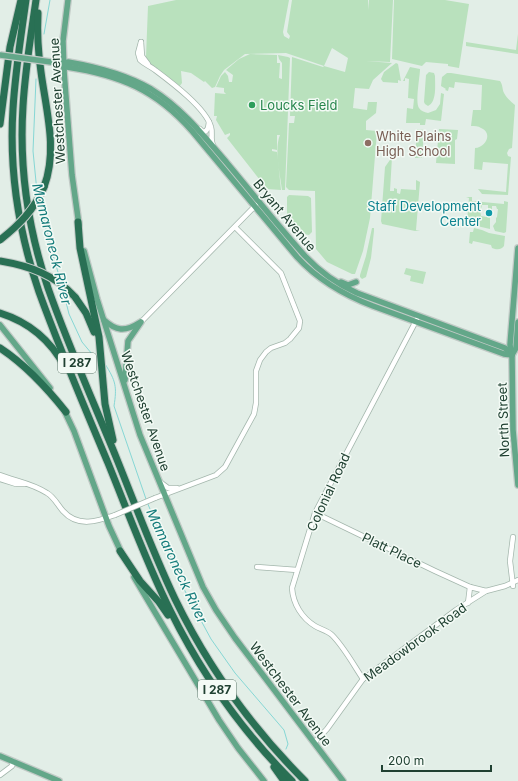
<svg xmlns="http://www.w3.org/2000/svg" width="518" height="781" viewBox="0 0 518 781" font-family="Inter,sans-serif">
<rect width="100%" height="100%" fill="#e2eee7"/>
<g fill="#b9e1bd" fill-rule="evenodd">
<path d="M 176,0 L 289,0 L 283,32 L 284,36 L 289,39 L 290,36 L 287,32 L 292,0 L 368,0 L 368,10 L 369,0 L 393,0 L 390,62 L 366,61 L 392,63 L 373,80 L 369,89 L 355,88 L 353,108 L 367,110 L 368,102 L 377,102 L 376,113 L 366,121 L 366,130 L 377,131 L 370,218 L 363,251 L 355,274 L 352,274 L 327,262 L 316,249 L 315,191 L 289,190 L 286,187 L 289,123 L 294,123 L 295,116 L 290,116 L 292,57 L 323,67 L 324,66 L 286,53 L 245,54 L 224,70 L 220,76 L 215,87 L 212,88 L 205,81 L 204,82 L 191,73 L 181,71 L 182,83 L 179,87 L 150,63 L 146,57 L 148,6 ZM 332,48 L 348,58 L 345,72 L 324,66 Z"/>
<path d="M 394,0 L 445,0 L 469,4 L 459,68 L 448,66 L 448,64 L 426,62 L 422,66 L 392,59 Z"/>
<path d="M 518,34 L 518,54 L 466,46 L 466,42 L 516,50 Z"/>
<path d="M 250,54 L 277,55 L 277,63 L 280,63 L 279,78 L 282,79 L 282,80 L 282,63 L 279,59 L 278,55 L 288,57 L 290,58 L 285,190 L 282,190 C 280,174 274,149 280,135 L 277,135 L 277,150 L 272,149 L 272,151 L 277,152 L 281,190 L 267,189 L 227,138 L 230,135 L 230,133 L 225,135 L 216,120 L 217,116 L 214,116 L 215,93 L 226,94 L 224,92 L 224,88 L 216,87 L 221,76 L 225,72 L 228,76 L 229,82 L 232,82 L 233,75 L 226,70 L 239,59 Z"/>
<path d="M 396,63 L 398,64 L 401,81 L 398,80 L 398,83 L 383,82 L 381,79 L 384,72 Z"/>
<path d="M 410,67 L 420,69 C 420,77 415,101 419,108 C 421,111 424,112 428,113 L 436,110 L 440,104 L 441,93 L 444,94 L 441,121 L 426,119 L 425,125 L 420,125 L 420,123 L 406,123 L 407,108 L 413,109 L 414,99 L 408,98 L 409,79 L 405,78 L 405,81 L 403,81 Z"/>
<path d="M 429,72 L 434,73 L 435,76 C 435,85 437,102 428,106 L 425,104 L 424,102 L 426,75 Z"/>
<path d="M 447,73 L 451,73 L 500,81 C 503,85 502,89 504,93 C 507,99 511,101 515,105 L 512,148 L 509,149 L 507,153 L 508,156 L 511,157 L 508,195 L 482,194 L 478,189 L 506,192 L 508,164 L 483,162 L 482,170 L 474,169 L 475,148 C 486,147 493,133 481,128 C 478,126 475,126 471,126 L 473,110 L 481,110 L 482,85 L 455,82 L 454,88 L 449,87 L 448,91 L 445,90 L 446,89 L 441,86 L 442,77 Z"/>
<path d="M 417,129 L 424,130 L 422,158 L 415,158 Z"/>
<path d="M 439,129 L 458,130 L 457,139 L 455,140 L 455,164 L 436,163 Z"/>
<path d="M 392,157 L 390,191 L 394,191 L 394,188 L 397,189 L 397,193 L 400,194 L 401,189 L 416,190 L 416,180 L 420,182 L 416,230 L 420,230 L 415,231 L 382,224 L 381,221 L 385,167 Z"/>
<path d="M 289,195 L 308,196 L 311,198 L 312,232 L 309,235 L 304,234 L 287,214 L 287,197 Z"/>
<path d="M 466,197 L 472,197 L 472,201 L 504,204 L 504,201 L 508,202 L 506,232 L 504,233 L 495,231 L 493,226 L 496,222 L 496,218 L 497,217 L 498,209 L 497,209 L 496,206 L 492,206 L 492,211 L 488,211 L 488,205 L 482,205 L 481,209 L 480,209 L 481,216 L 487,217 L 487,215 L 489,215 L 489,217 L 490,217 L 490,229 L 464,223 L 465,221 L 467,221 L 469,198 Z"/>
<path d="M 372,228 L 374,228 L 374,231 L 371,258 L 366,277 L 362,279 L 360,277 L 360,275 L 366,256 Z"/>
<path d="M 474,228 L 482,230 L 489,233 L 505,236 L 504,246 C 501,250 497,250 492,248 L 491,245 L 473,241 L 472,244 L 469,243 L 470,232 L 473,232 Z"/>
<path d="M 406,268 L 426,272 L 423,284 L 410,281 L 411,276 L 404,274 Z"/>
</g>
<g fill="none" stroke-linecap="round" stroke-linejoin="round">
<g stroke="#86d7d5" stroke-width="1">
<path d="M 44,34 L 50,0"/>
<path d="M 36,79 L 33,151 L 37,192"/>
<path d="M 40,203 L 48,238 L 60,279"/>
<path d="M 63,290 L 69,314 L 82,342 L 92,354"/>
<path d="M 105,364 C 116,381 117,387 114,406 L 146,499"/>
<path d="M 147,502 L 185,591 L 211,639 L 235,673 L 284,730 L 288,744 L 286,749"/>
</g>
<defs>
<g id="minor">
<path d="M 141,42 L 138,53 L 140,60 C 144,64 150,66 155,70 C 171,82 206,108 211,127 C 213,133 210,139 213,145"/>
<path d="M 141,42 L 142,56 L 148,64"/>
<path d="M 200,129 L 203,132 L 206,131 L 208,128 L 209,122"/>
<path d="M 141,322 L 256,205"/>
<path d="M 0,475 C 15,481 32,483 47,493 C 54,497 57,504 63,511 C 78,528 98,521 115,515"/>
<path d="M 0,479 L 16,484 L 25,484"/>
<path d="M 160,482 L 168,488 L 177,488"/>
<path d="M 155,498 L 216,475 L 225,467 L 254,414 L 256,403 L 256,371 L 260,360 L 266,352 L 271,348 L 285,343 L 290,339 L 299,328 L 300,321 L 281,273 L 235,227"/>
<path d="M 315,513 L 435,571 L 470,587 L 486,591"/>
<path d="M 513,537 L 510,561 L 513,586"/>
<path d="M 257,567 L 297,570"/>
<path d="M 468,603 L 470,587"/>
<path d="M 363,679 C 353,664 344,647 332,635 C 328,631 320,629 315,626 C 302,618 293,604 292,588 L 315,513 L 417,319"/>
<path d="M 314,743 L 327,729 L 363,679 L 370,674 L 456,610 L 486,591 L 505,586 L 518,580"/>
<path d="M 0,775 L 12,766 L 13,761"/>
</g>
<g id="major">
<path d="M 68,0 L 63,41 L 64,71 L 72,175 L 79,225"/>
<path d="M 51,62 L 64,64 L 68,62 C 97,67 125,74 151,89 C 182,108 204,136 227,163 C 253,194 278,226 305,256 C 320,272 337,284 357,293 L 505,348 L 512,355"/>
<path d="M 64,64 L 67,67 C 120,75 156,90 192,131 L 297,257 C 318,280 344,295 373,306 L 504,354 L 512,355"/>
<path d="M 518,248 L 510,345 L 512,355 L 513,430 L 518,485"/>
<path d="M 84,251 L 97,299 L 140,435 L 203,587 L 216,610 L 235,638 L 343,781"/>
<path d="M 341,282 L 348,285 L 356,282"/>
<path d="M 104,320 C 116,331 125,332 139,323"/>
<path d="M 0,325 L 50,388"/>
<path d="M 512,355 L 516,348 L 518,322"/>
<path d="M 125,380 L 128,341 L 141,322"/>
<path d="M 64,410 L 74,431 L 109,526 L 122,554"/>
<path d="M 134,577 L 219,720 L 238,748 L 264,781"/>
<path d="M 0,756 L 59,781"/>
</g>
<g id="highway">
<path d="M 26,0 C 21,36 15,73 13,109 C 9,171 19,233 39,292 C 60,350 84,406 108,463 C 128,512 146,562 170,610 C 201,673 242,731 292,781"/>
<path d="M 36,0 C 31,35 25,70 23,106 C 19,168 28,229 48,288 C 68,345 93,401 116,457 C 135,504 153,553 175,599 C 208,667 252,728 305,781"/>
<path d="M 38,13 C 37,33 38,52 41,72 C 46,110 58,150 44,187"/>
<path d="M 0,124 L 10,47 L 21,0"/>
<path d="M 78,222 L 80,248 L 99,337 L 105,404 L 113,440"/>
<path d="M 75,297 L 86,313 L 94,332"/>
<path d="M 0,313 C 29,322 51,341 65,367"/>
<path d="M 0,348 C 26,365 47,388 66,412"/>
<path d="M 120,551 L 140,581 L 159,602 L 168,615"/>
<path d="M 274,767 L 284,781"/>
</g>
</defs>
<use href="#minor" stroke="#a4b7ad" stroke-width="6"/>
<use href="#major" stroke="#c1cac6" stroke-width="8"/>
<use href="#highway" stroke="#c1cac6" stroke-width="9"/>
<use href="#minor" stroke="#fff" stroke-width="4.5"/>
<use href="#major" stroke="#63a789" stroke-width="5.5"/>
<use href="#highway" stroke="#297054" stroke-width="7"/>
<defs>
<path id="minor-bridge" d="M 115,515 L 155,498"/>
<path id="major-bridge" d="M 0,55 L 51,62"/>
<g id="highway-bridge">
<path d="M 0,240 C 19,225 34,210 44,187"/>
<path d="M 0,261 C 30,266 55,275 75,297"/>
</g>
</defs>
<use href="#minor-bridge" stroke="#a4b7ad" stroke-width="6" stroke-linecap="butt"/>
<use href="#major-bridge" stroke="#c1cac6" stroke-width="8" stroke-linecap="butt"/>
<use href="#highway-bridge" stroke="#c1cac6" stroke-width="9" stroke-linecap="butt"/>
<use href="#minor-bridge" stroke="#fff" stroke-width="4.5"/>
<use href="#major-bridge" stroke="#63a789" stroke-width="5.5"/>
<use href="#highway-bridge" stroke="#297054" stroke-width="7"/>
</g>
<circle fill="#2e9e5b" stroke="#f3faf5" stroke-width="1.5" cx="252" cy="105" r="4"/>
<circle fill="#8d6e63" stroke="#f3faf5" stroke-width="1.5" cx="368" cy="143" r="4"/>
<circle fill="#0f9aa8" stroke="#f3faf5" stroke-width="1.5" cx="489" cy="213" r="4"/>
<g text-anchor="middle" stroke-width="3" stroke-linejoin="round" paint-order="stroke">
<g fill="#f3faf5" stroke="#5f786c" stroke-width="1">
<rect x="58" y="353" width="38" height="20" rx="3"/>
<rect x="198" y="680" width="38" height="20" rx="3"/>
</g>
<g font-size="12" font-weight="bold" fill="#204132">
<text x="77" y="367">I 287</text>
<text x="217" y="694">I 287</text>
</g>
<g font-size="13" fill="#204132" stroke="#f3faf5">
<text transform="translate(57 101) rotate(-93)" y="5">Westchester Avenue</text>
<text transform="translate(285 215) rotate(50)" y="5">Bryant Avenue</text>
<text transform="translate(146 411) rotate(71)" y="5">Westchester Avenue</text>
<text transform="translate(503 420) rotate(-92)" y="5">North Street</text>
<text transform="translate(328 492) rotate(-65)" y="5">Colonial Road</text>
<text transform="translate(392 550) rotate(26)" y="5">Platt Place</text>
<text transform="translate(415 642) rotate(-36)" y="5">Meadowbrook Road</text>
<text transform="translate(291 694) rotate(53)" y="5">Westchester Avenue</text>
</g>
<g font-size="13" fill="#27864d" stroke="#f3faf5" text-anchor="start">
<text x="260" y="110">Loucks Field</text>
</g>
<g font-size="13" fill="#785e54" stroke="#f3faf5" text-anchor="start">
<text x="376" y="141">White Plains<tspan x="376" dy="15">High School</tspan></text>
</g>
<g font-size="13" fill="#0d838f" stroke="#f3faf5" text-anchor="end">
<text x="481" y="211">Staff Development<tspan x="481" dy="15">Center</tspan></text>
</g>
<g font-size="14" font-style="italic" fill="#157c7b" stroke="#f3faf5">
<text transform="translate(52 244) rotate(76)" y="5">Mamaroneck River</text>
<text transform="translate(177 566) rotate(65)" y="5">Mamaroneck River</text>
</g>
</g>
<path d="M382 765v6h109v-6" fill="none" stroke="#204132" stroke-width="2"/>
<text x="388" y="765" font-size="12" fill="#204132" stroke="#f3faf5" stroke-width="3" paint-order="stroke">200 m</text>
</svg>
